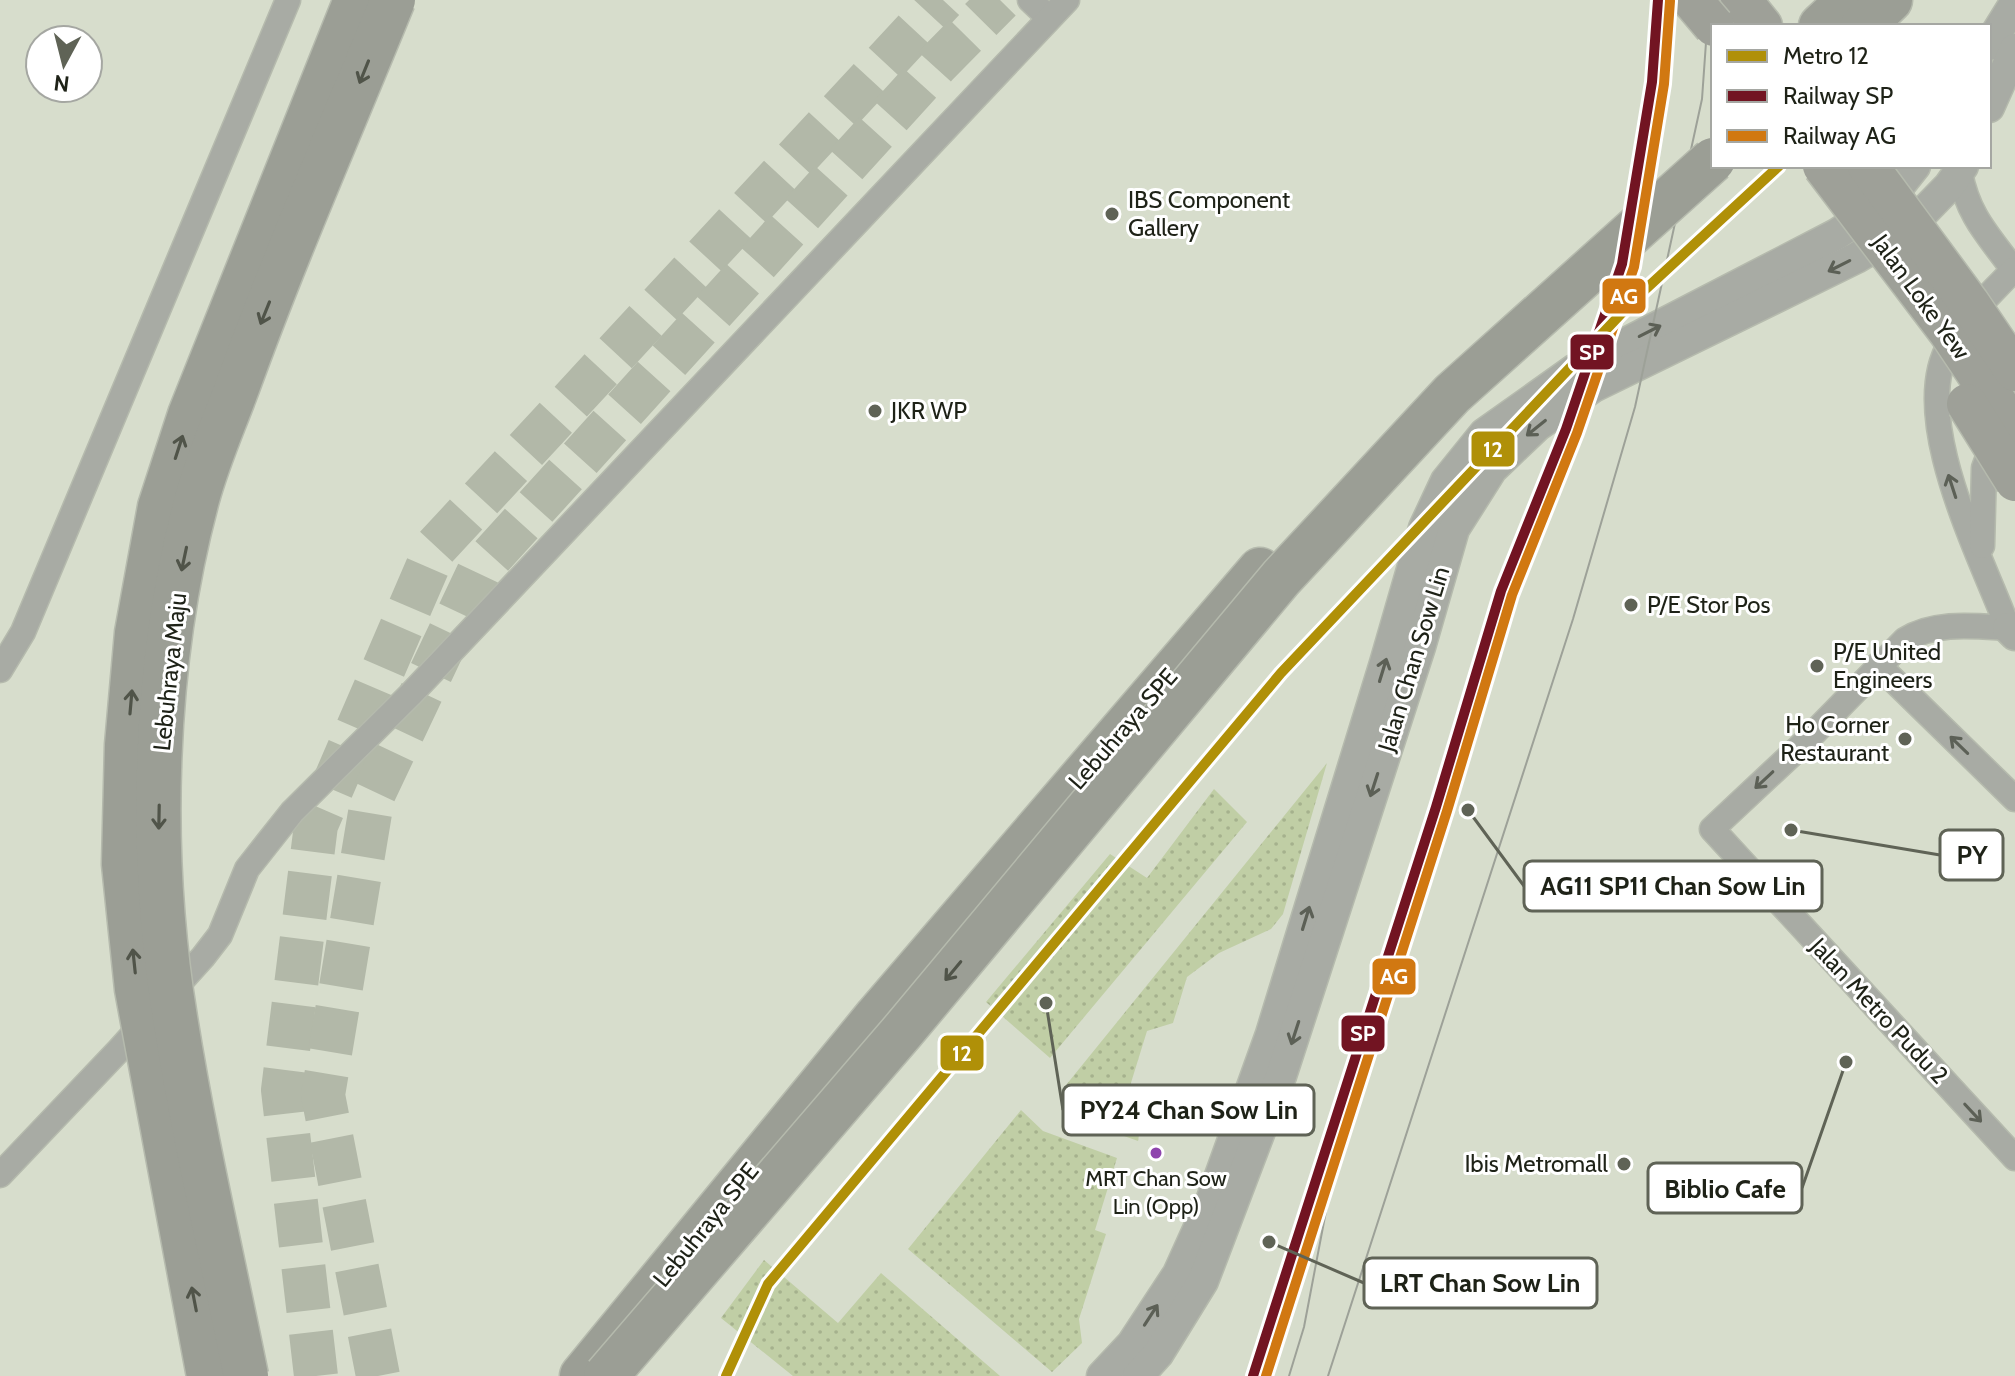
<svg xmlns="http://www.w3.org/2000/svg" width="2015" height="1376" viewBox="0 0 2015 1376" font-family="Cabin,sans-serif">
<defs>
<pattern id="grass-dots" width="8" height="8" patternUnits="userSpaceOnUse" patternTransform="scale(2)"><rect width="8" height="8" fill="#c0cea5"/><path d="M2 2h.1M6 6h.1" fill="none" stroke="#a5b18d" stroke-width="1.8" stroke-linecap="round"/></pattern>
</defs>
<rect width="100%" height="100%" fill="#d7ddcc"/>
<g fill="url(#grass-dots)">
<path d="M 1327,763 L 1283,914 L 1271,929 L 1219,953 L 1187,977 L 1173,1023 L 1147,1031 L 1130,1086 L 1140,1129 L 1138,1141 L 1068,1116 L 1062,1090 Z"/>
<path d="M 1214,789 L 1247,822 L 1050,1058 L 986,1002 L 1110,854 L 1147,878 Z"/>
<path d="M 1021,1110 L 1043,1131 L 1117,1158 L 1095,1230 L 1106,1234 L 1079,1319 L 1082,1343 L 1052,1372 L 908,1249 Z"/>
<path d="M 764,1260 L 838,1323 L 881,1273 L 1000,1376 L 793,1376 L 721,1318 Z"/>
</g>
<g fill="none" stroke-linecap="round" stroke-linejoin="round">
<g stroke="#b2b8a8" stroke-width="44" stroke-dasharray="44 22" stroke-linecap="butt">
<path d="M 316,1376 L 283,1090 L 316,825 L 436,547 L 943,0"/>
<path d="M 378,1376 L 323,1095 L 373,795 L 480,569 L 937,64 L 1000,0"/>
</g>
<defs>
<g id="minor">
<path d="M 1030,0 L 1049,18"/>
<path d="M 1960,173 C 1968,217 1990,237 2015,272"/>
<path d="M 2013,270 C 1992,293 1966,316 1950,344 C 1907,416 1981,556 2008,628 C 1974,626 1935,621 1905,640 L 1805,742 L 1712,829 L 2015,1158"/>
<path d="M 1982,546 L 1984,468 L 1994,441"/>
<path d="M 1878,665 L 2015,799"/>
<path d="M 0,670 L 23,632 L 288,0"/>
<path d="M 0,1175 L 119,1050 L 203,957 L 220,935 L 247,869 L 292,812 L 411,694 L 1067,0"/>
</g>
<g id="tertiary">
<path d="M 1989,45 L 2015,3"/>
<path d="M 1989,107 L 2015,49"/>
<path d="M 2008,628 L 2015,635"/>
<path d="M 1102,1376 L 1132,1344 L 1178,1274 L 1211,1201 L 1271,1034 L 1385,663 L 1424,528 L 1446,481 L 1484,434 L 1574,370 L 1837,234 L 1888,200 L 1915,166"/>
<path d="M 1138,1376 L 1158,1354 L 1203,1281 L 1281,1076 L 1420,647 L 1454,529 L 1492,469 L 1537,426 L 1593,387 L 1856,258 L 1910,226 L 1949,186 L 1963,166"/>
</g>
<path id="trunk" d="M 1741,0 L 1762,26"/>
<g id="motorway">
<path d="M 1821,26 L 1849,0"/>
<path d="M 1863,26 L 1890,0"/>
<path d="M 582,1376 L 877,1016 L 1260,570"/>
</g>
</defs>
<use href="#minor" stroke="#b5baad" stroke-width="27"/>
<use href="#tertiary" stroke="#b5baad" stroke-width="33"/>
<use href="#trunk" stroke="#b5baad" stroke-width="43"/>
<use href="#motorway" stroke="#b5baad" stroke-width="47"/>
<use href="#minor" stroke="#a8aba4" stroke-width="24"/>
<use href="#tertiary" stroke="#a8aba4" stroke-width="30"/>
<use href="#trunk" stroke="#9ea098" stroke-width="40"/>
<use href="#motorway" stroke="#9b9e95" stroke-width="44"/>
<g stroke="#9da198" stroke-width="2">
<path d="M 1289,1376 L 1304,1327 L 1353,1069"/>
<path d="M 1328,1376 L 1573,619 L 1635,407 L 1702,99 L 1709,0"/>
</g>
<defs>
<g id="trunk-bridge">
<path d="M 1692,0 L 1714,26"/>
<path d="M 1823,166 L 1949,332 L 2015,430"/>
<path d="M 1868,166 L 1969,303 L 2015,371"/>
<path d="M 1967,404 L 2015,481"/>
</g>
<g id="motorway-bridge">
<path d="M 209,1376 L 137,989 L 124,864 L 127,745 L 137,633 L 160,507 L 190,415 L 356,0"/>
<path d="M 246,1376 C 222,1257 194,1138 175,1018 C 148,852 153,662 197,499 C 207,461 224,423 238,385 C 285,255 341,128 393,0"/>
<path d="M 606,1376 L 902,1032 L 1281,578 L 1452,394 L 1713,160"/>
</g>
</defs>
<use href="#trunk-bridge" stroke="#b5baad" stroke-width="43" stroke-linecap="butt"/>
<use href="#motorway-bridge" stroke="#b5baad" stroke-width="47" stroke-linecap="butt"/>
<use href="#trunk-bridge" stroke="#9ea098" stroke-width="40"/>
<use href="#motorway-bridge" stroke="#9b9e95" stroke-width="44"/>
<defs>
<path id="rail-1" d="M 1253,1376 L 1436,807 L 1501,591 L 1566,429 L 1622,264 L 1652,82 L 1658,0"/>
<path id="rail-2" d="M 1266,1376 L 1447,811 L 1512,595 L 1577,433 L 1634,267 L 1664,84 L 1670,1"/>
</defs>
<use href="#rail-1" stroke="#fff" stroke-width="16"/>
<use href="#rail-2" stroke="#fff" stroke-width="16"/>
<use href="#rail-1" stroke="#721422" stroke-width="10"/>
<use href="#rail-2" stroke="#d17811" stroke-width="10"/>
<defs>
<path id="metro-1" d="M 726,1376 L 768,1284 L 1281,673 L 1636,298 L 1779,166"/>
</defs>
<use href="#metro-1" stroke="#fff" stroke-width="16"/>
<use href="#metro-1" stroke="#b09008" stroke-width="10"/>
</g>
<defs><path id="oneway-shaft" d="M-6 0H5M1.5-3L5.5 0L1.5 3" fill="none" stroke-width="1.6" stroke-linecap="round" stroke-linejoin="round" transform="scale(2)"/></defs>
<g stroke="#505449">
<use href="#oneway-shaft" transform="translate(364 72) rotate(112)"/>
<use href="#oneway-shaft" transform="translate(265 313) rotate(112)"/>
<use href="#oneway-shaft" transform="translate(179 447) rotate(-72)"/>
<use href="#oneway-shaft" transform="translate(184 559) rotate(102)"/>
<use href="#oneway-shaft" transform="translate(131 702) rotate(-85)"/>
<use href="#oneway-shaft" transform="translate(159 817) rotate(91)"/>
<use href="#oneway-shaft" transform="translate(134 961) rotate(-96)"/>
<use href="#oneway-shaft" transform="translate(953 971) rotate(130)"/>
<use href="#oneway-shaft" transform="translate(194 1299) rotate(-101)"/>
</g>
<g stroke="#5c6056">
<use href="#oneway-shaft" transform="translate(1839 266) rotate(153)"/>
<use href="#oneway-shaft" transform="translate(1650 331) rotate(-27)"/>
<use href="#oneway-shaft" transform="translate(1536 428) rotate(141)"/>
<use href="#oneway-shaft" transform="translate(1952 486) rotate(-108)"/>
<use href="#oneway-shaft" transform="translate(1383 670) rotate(-73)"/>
<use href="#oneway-shaft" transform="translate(1959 745) rotate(-136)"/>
<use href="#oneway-shaft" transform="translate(1764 780) rotate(137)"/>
<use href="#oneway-shaft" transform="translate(1374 785) rotate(108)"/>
<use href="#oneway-shaft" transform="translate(1306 918) rotate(-73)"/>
<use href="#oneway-shaft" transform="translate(1295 1033) rotate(108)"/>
<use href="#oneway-shaft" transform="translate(1973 1113) rotate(47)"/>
<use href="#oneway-shaft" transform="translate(1151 1315) rotate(-57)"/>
</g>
<g fill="#5f6356" stroke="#fff" stroke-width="3">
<circle cx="1112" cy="214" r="8"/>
<circle cx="875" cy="411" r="8"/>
<circle cx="1631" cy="605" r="8"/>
<circle cx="1817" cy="666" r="8"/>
<circle cx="1905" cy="739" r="8"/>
<circle cx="1624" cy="1164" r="8"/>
</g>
<circle fill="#8e44ad" stroke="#fff" stroke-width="3" cx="1156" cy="1153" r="7"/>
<g text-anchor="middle" stroke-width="6" stroke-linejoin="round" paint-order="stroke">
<g font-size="22" fill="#1e2217" stroke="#fff">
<text x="1156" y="1186">MRT Chan Sow<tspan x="1156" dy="28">Lin (Opp)</tspan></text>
</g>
<g font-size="24" fill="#1e2217" stroke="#fff" text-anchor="start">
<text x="1128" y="208">IBS Component<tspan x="1128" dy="28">Gallery</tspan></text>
<text x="891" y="419">JKR WP</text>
<text x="1647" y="613">P/E Stor Pos</text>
<text x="1833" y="660">P/E United<tspan x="1833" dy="28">Engineers</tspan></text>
<text x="1889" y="733" text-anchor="end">Ho Corner<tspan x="1889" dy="28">Restaurant</tspan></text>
<text x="1608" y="1172" text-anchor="end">Ibis Metromall</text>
</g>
<g font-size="24" fill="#1e2217" stroke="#fff">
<text transform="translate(1921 297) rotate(54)" y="8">Jalan Loke Yew</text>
<text transform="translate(1414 659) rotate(-73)" y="8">Jalan Chan Sow Lin</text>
<text transform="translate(170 672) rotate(-84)" y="8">Lebuhraya Maju</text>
<text transform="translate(1123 729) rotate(-49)" y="8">Lebuhraya SPE</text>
<text transform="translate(1879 1011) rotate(47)" y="8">Jalan Metro Pudu 2</text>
<text transform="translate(706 1225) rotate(-51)" y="8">Lebuhraya SPE</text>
</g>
</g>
<path fill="none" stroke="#5f6356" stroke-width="3" d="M1791 830L1940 855M1468 810L1524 886M1046 1003L1063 1110M1846 1062L1802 1188M1269 1242L1364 1283"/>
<g fill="#5f6356" stroke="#fff" stroke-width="3">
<circle cx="1791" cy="830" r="8"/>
<circle cx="1468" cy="810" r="8"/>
<circle cx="1046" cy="1003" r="8"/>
<circle cx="1846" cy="1062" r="8"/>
<circle cx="1269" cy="1242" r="8"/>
</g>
<g fill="#fff" stroke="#5f6356" stroke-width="3">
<rect x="1940" y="830" width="63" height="50" rx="8"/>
<rect x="1524" y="861" width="298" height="50" rx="8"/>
<rect x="1063" y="1085" width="251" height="50" rx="8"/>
<rect x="1648" y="1163" width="154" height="50" rx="8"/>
<rect x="1364" y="1258" width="233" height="50" rx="8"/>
</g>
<g font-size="26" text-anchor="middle" font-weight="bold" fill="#1e2217">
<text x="1972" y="864">PY</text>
<text x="1673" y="895">AG11 SP11 Chan Sow Lin</text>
<text x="1189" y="1119">PY24 Chan Sow Lin</text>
<text x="1725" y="1198">Biblio Cafe</text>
<text x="1480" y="1292">LRT Chan Sow Lin</text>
</g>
<g stroke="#fff" stroke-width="3">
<rect x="1601" y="277" width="46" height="38" rx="8" fill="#d17811"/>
<rect x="1569" y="333" width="46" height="38" rx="8" fill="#721422"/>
<rect x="1470" y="430" width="46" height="38" rx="8" fill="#b09008"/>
<rect x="1371" y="957" width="46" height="39" rx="8" fill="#d17811"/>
<rect x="1340" y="1014" width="46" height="39" rx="8" fill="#721422"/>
<rect x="939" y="1034" width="46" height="38" rx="8" fill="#b09008"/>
</g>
<g font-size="22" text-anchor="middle" font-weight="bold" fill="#fff">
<text x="1624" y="304">AG</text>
<text x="1592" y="360">SP</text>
<text x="1493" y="457">12</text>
<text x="1394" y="984">AG</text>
<text x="1363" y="1041">SP</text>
<text x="962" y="1061">12</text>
</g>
<rect x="1711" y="24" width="280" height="144" fill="#ffffff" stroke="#a5a7a2" stroke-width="2"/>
<rect x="1727" y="50" width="40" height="12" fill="#b09008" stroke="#a5a7a2" stroke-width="2"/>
<text x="1783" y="64" font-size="24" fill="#1e2217">Metro 12</text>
<rect x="1727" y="90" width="40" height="12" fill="#721422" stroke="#a5a7a2" stroke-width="2"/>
<text x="1783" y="104" font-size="24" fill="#1e2217">Railway SP</text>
<rect x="1727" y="130" width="40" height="12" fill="#d17811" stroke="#a5a7a2" stroke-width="2"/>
<text x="1783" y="144" font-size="24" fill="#1e2217">Railway AG</text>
<g transform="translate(64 64) rotate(187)"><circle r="38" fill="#ffffff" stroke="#a5a7a2" stroke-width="2"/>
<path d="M0-6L14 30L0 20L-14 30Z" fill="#5f6356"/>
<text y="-12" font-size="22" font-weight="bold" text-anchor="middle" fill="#1e2217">N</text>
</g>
</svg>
